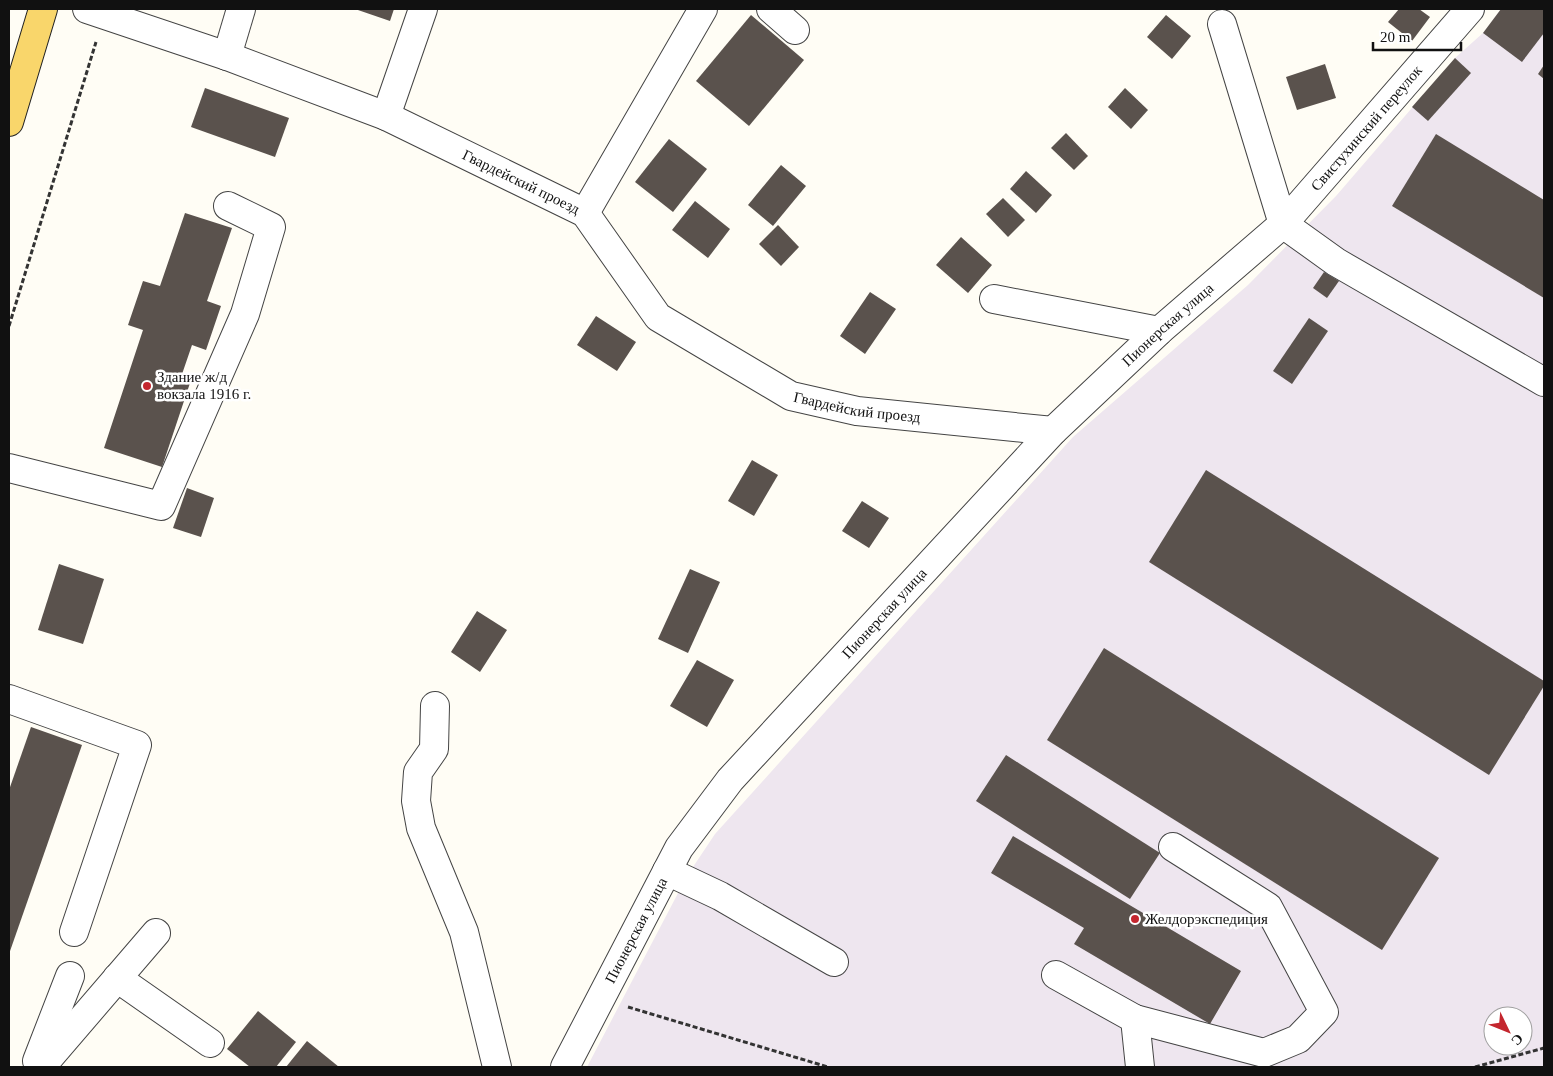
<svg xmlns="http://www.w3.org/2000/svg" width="1553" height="1076" viewBox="0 0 1553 1076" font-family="'Times New Roman',serif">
<rect width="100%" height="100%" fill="#fffdf5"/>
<path fill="#eee6ef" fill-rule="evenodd" d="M 1501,9 L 1544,9 L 1544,1067 L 587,1067 L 687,876 L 715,834 L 1073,437 L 1248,285 L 1336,196 L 1455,58 L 1483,33 ZM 1493,1016 L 1523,1016 L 1523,1046 L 1493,1046 Z"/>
<g fill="#5a524d">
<path d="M 355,9 L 394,9 L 390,21 Z"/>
<path d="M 1399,9 L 1419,9 L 1430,17 L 1412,41 L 1388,22 Z"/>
<path d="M 1501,9 L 1544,9 L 1544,33 L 1522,62 L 1483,33 Z"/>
<path d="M 751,15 L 804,60 L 749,126 L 696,81 Z"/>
<path d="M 1166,15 L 1191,36 L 1172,59 L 1147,37 Z"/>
<path d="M 1455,58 L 1471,73 L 1428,121 L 1412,107 Z"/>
<path d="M 1325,64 L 1336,98 L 1297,110 L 1286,77 Z"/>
<path d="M 1544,65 L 1544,79 L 1538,74 Z"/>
<path d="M 205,88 L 289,118 L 275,157 L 191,127 Z"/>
<path d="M 1125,88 L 1148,110 L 1131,129 L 1108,107 Z"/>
<path d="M 1066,133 L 1088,156 L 1074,170 L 1051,148 Z"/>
<path d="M 1436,134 L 1544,200 L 1544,298 L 1392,206 Z"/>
<path d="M 669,139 L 707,169 L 673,212 L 635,182 Z"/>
<path d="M 781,165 L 806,186 L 773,226 L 748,205 Z"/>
<path d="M 1026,171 L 1052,195 L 1036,213 L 1010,189 Z"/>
<path d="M 1003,198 L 1025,220 L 1008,237 L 986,214 Z"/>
<path d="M 695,201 L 730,229 L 708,258 L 672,230 Z"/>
<path d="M 185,213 L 232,228 L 207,301 L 221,306 L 206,350 L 192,345 L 180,380 L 190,383 L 162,467 L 104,448 L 143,330 L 128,325 L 143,281 L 160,286 Z"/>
<path d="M 778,225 L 799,247 L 781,266 L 759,244 Z"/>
<path d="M 961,237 L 992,265 L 968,293 L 936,265 Z"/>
<path d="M 1324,272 L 1339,281 L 1327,298 L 1313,288 Z"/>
<path d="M 870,292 L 896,309 L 865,354 L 840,336 Z"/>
<path d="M 596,316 L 636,342 L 617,371 L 577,345 Z"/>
<path d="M 1309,318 L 1328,331 L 1292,384 L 1273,371 Z"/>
<path d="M 752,460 L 778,475 L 754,516 L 728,501 Z"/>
<path d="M 1206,470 L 1544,681 L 1544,686 L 1489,775 L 1149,562 Z"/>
<path d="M 187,488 L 214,498 L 201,537 L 173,528 Z"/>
<path d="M 862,501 L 889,518 L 869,548 L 842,531 Z"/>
<path d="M 59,564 L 104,579 L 83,644 L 38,630 Z"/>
<path d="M 690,569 L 720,582 L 688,653 L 658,639 Z"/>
<path d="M 477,611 L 507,630 L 480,672 L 451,652 Z"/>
<path d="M 1104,648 L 1439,858 L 1382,950 L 1047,740 Z"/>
<path d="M 697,660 L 734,680 L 707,727 L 670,706 Z"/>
<path d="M 31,727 L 82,745 L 9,954 L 9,790 Z"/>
<path d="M 1006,755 L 1160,853 L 1130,899 L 976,801 Z"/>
<path d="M 1013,836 L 1241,971 L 1210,1024 L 1074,944 L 1084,928 L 991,873 Z"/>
<path d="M 258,1011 L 296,1042 L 276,1067 L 250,1067 L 227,1049 Z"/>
<path d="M 307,1041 L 339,1067 L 286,1067 Z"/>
</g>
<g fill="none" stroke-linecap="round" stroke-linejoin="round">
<defs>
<g id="minor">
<path id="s1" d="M 87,9 L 227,56 L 386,116 L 585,213 L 658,317 L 791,396 L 857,411 L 1053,431"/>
<path d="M 771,9 L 795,30"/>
<path d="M 1222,24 L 1283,224 L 1336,262 L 1544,382"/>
<path d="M 227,56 L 241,9"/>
<path d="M 386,116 L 423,9"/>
<path d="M 585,213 L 703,9"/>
<path d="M 994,299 L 1159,331"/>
<path d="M 9,468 L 161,506 L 245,314 L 271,227 L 228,206"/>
<path d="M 9,699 L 137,745 L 74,932"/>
<path d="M 435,706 L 434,749 L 418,772 L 416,801 L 421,828 L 464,932 L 497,1067"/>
<path d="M 667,871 L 720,896 L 834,962"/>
<path d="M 1056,975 L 1135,1019 L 1140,1067"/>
<path d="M 117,978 L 210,1043"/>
<path d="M 1135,1019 L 1264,1053 L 1298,1039 L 1324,1012 L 1268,907 L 1173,847"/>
<path d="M 37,1061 L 70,976"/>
<path d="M 41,1067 L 156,933"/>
<path id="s2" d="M 565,1067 L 679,848 L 730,780 L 1053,431 L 1159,331 L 1283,224 L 1470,9"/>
</g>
<path id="major" d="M 9,122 L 43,9"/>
</defs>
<use href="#minor" stroke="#444" stroke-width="30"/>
<use href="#major" stroke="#222" stroke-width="30"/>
<g stroke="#333" stroke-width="3" stroke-dasharray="5 2.5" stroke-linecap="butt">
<path d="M 9,326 L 96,42"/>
<path d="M 628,1007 L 828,1067"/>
<path d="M 1475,1067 L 1544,1048"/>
</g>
<use href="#minor" stroke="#fff" stroke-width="28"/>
<use href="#major" stroke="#f9d66b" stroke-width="28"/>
</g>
<g fill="#c4262e" stroke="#fff" stroke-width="2">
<circle cx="147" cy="386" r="5"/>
<circle cx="1135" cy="919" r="5"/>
</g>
<g text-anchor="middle" stroke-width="5" stroke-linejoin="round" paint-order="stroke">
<g font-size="15" fill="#111" stroke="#fff">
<text dy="5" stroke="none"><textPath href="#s2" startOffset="1244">Свистухинский переулок</textPath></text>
<text dy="5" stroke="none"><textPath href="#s1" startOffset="468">Гвардейский проезд</textPath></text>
<text dy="5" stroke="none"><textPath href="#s2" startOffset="964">Пионерская улица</textPath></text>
<text dy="5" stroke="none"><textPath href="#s1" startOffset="888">Гвардейский проезд</textPath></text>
<text dy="5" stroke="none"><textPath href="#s2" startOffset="559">Пионерская улица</textPath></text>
<text dy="5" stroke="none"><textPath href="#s2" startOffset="154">Пионерская улица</textPath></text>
</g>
<g font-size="15" fill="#111" stroke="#fff" text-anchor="start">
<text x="157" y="382">Здание ж/д<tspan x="157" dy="17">вокзала 1916 г.</tspan></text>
<text x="1145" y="924">Желдорэкспедиция</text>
</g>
</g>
<rect width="1553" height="1076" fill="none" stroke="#111111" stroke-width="20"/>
<g transform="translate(1508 1031) rotate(133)"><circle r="24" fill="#ffffff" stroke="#a0a0a0"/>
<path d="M0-4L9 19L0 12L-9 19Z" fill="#c4262e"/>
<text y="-8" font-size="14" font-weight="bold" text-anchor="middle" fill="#111111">С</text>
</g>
<path d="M1373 42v8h88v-8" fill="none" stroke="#111111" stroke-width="2.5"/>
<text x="1380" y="42" font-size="15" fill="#111111" stroke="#ffffff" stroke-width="4" paint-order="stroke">20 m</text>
</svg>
